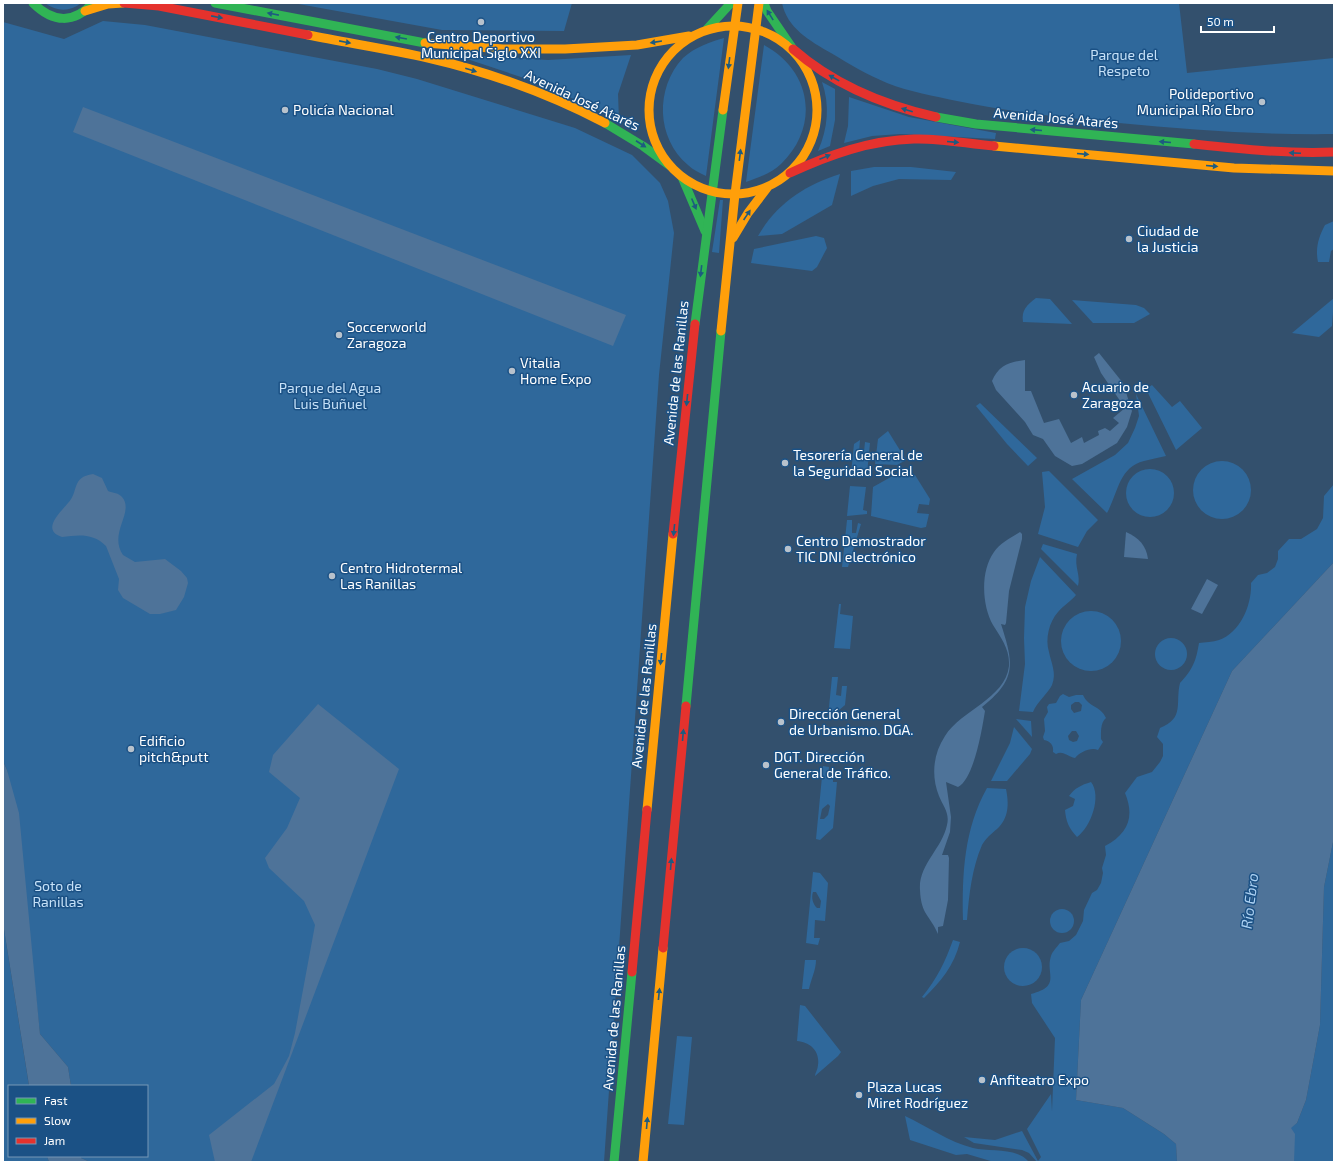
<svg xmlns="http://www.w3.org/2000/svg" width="1337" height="1165" viewBox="0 0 1337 1165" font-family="'Exo 2',sans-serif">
<rect width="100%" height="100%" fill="#33506d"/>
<g fill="#2f689b" fill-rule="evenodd">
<path d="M 45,3 L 81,3 C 70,12 57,12 45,3 Z"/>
<path d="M 293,3 L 572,3 L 564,31 L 442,30 Z"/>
<path d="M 782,3 L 1179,3 L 1187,73 L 1334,58 L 1334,134 C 1262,135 1191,130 1119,123 C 1065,118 1011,112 957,101 C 934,96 910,92 887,83 C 868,75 849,64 831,53 C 810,41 787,28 782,3 Z"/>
<path d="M 103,21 L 145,25 L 377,69 L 417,79 L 575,128 L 632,155 L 660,183 L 668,201 L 674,233 L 659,375 L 604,1162 L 90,1162 L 81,1158 L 81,1156 L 147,1156 L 147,1086 L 71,1086 L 68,1067 L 40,1034 L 29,933 L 7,770 L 3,761 L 3,22 L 64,39 Z"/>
<path d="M 724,38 L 706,176 C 700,173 693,170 688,165 C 656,138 655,88 683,58 C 695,47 710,42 724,38 Z"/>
<path d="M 764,45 C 812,71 820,126 781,164 C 772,173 757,178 746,182 Z"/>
<path d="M 452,54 L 548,60 L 631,55 L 618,94 L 619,120 L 539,83 Z"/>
<path d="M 822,82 L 835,89 L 835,120 L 830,146 L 818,151 C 828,128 830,105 822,82 Z"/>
<path d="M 849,97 L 909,117 L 996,133 L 995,139 L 900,134 L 872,136 L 844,143 L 848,126 Z"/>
<path d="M 874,167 L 911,167 L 956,172 L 951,180 L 899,179 L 873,186 L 851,196 L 851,171 Z"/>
<path d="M 840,174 L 832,205 L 782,234 L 758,236 C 776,204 805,185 840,174 Z"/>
<path d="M 720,200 L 723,200 L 719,253 L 712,252 Z"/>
<path d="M 1334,221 L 1334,249 L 1331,251 L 1329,262 L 1318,262 C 1315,248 1319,236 1325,225 Z"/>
<path d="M 816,236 L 824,238 L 827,248 L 817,267 L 812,271 L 751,263 L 754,249 Z"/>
<path d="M 1036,298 L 1050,299 L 1072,324 L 1023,322 C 1021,310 1027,305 1036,298 Z"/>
<path d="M 1334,298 L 1332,326 L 1319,337 L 1292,333 Z"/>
<path d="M 1072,300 L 1136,305 L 1144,308 L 1150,314 L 1134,323 L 1093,323 Z"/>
<path d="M 1152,385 L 1172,407 L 1180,401 L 1202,428 L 1176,450 L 1146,389 Z"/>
<path d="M 1136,394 L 1166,456 C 1158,458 1151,459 1144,461 C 1119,467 1118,493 1107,513 L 1072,479 L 1115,455 L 1128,443 L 1135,428 L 1139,416 Z"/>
<path d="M 980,403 L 1037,458 L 1028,466 L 1007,444 L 976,406 Z"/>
<path d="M 888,431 L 906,460 L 897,465 L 875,464 L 878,439 Z"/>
<path d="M 860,440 L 859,452 L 864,452 L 865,442 L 870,443 L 867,474 L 851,473 L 854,444 Z"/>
<circle cx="1222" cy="490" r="29"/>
<circle cx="1150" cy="493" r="24"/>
<path d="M 1049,471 L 1098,520 L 1087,531 L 1078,547 L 1038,534 L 1045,507 L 1042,472 Z"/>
<path d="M 898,473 L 915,475 L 930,499 L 929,505 L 919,504 L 917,513 L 929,514 L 926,527 L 921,528 L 871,516 L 873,487 Z"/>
<path d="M 1334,484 L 1334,562 L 1232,671 L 1081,1000 L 1076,1100 L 1123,1108 L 1164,1134 L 1176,1144 L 1177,1162 L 1037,1162 L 1029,1153 L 1022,1150 L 974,1143 L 964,1137 L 995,1140 L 1022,1131 L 1038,1161 L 1041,1157 L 1027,1129 L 1051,1094 L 1052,1111 L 1055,1038 L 1032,1003 L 1031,994 C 1062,986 1045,974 1051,956 C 1052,952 1057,947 1060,943 L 1069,941 L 1076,935 L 1083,921 L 1084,910 L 1092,893 L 1097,890 L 1101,883 L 1103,873 L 1102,868 L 1106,855 L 1105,846 C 1128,834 1135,817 1125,793 L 1137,777 L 1152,772 L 1160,762 L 1163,756 L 1163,744 L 1157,737 L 1160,728 C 1185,718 1175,703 1180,683 C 1193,669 1196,661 1199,643 C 1205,642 1213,642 1219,640 C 1241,632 1252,604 1251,583 L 1258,575 L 1267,573 L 1275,567 L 1278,559 L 1278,551 L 1289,539 L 1301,539 L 1317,529 L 1323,518 L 1324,496 Z"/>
<path d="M 850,486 L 866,487 L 863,510 L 867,511 L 867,514 L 847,516 Z"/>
<path d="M 847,520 L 852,520 L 852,533 L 856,533 L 858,523 L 861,524 L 848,567 L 842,567 Z"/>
<path d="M 1043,544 L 1077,554 C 1074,567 1081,575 1078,586 L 1041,549 Z"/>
<path d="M 1040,557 L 1076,595 C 1071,601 1064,605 1058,612 C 1049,622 1045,639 1049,652 C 1051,663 1057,673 1052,685 C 1049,692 1037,702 1033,712 L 1019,711 L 1025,664 L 1024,638 L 1025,607 L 1031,581 Z"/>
<path d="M 839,604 L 841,604 L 840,614 L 853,616 L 850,649 L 834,648 Z"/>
<circle cx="1091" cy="641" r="30"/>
<circle cx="1171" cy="654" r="16"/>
<path d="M 832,677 L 838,677 L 836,695 L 841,696 L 842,686 L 847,686 L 845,705 L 831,717 L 828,717 Z"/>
<path d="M 1063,694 L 1069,697 L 1076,695 L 1083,695 C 1088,707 1101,706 1106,718 C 1100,723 1101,733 1101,739 L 1103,742 L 1098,750 C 1091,747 1080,752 1075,758 C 1068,757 1063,750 1056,754 L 1053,752 C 1054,745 1050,741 1044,740 L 1043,737 L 1045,731 L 1044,719 L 1048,712 L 1047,707 L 1049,704 L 1056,703 L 1060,696 ZM 1075,702 L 1079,702 L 1082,705 L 1081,711 L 1074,713 L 1071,709 L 1071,705 ZM 1072,731 L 1076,731 L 1079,736 L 1077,741 L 1073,742 L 1069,740 L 1068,736 Z"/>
<path d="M 1016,719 L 1031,721 L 1032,737 Z"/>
<path d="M 1014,727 L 1032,749 L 1030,754 L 1007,781 L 991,781 L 1010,743 Z"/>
<path d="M 823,766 L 829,767 L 828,777 L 833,777 L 833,782 L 837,782 L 833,828 L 820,840 L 816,839 ZM 828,804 L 830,806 L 828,815 L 824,819 L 820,819 L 822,809 Z"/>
<path d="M 1091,782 C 1102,796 1091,827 1077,837 C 1069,828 1066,822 1065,810 L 1073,806 L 1075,799 L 1069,796 C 1075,788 1081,785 1091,782 Z"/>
<path d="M 987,788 L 1006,789 C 1009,804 1009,818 997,829 C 991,834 986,838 982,845 C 972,868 969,895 967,920 L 963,920 C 962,874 964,829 987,788 Z"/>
<path d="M 1334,837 L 1334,1162 L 1294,1162 L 1290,1128 L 1297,1123 L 1306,1100 L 1320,1025 L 1324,887 Z"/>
<path d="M 813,872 L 820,873 L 828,883 L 825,921 L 815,920 L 814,938 L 820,938 L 818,945 L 806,943 ZM 813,892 L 816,892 L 821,901 L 820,908 L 817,908 C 813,904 811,898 813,892 Z"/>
<circle cx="1062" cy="921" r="12"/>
<path d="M 3,923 L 29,1086 L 9,1086 L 9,1156 L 47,1156 L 49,1162 L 3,1162 Z"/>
<path d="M 953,940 L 960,942 C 954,966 941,981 924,998 L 922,997 C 937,979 945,962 953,940 Z"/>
<circle cx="1023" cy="967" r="19"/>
<path d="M 805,960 L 816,960 C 816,970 811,979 809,989 L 802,989 Z"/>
<path d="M 800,1005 L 805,1006 L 841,1052 L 838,1056 L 815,1076 C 815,1073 818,1069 818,1065 C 820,1051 810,1042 797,1041 Z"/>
<path d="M 677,1036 L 692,1037 L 684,1125 L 668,1124 Z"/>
<path d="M 905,1116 C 927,1126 949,1142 973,1148 C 990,1152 1017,1147 1029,1162 L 994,1162 L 967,1154 L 956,1155 L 910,1140 Z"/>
</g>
<g fill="#4e7399">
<path d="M 83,107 L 626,315 L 613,346 L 73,132 Z"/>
<path d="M 1099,353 L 1123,383 L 1132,411 L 1127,427 L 1117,443 L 1082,464 L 1072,466 L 1055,456 L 1043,439 L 1033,435 L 1025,422 L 996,390 L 992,381 C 999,365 1009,362 1025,360 L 1025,391 L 1031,391 L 1044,423 L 1059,419 L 1071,443 L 1082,437 L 1084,443 L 1099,435 L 1098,431 L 1105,428 L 1110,431 L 1119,423 L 1113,418 L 1125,408 L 1101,373 L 1094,357 Z"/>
<path d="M 93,474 L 102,478 L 108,491 C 113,493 119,493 122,497 C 135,512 108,533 123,555 L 135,562 L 165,559 L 181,571 L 187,578 L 188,583 L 184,597 L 176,610 L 160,614 L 150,614 L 123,598 L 118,590 L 119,579 L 106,546 C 93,533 79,535 62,537 C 40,530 61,512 68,503 C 79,492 71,477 93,474 Z"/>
<path d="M 1020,532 L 1022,534 L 1022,539 L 1009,591 L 1006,623 L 1005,625 L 1001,624 C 1013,662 1018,679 982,707 L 985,711 C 982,729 974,779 958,787 L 946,782 L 951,817 L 950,832 L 942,855 L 948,855 L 949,858 L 948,900 L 943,926 L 938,927 L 938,934 C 930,915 921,915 920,890 C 918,865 942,849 947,825 C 950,813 943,806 939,796 C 931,776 933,754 945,736 C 961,710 1005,699 1009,666 C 1010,649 1001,638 993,625 C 982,606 980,571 994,552 C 1000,543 1011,538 1020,532 Z"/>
<path d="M 1126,532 C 1139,538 1146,545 1148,559 L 1124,557 Z"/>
<path d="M 1334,562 L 1334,837 L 1324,887 L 1320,1025 L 1306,1100 L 1297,1123 L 1291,1128 L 1295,1134 L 1294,1162 L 1177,1162 L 1176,1144 L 1164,1134 L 1123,1108 L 1076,1100 L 1081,1000 L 1232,671 Z"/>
<path d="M 1207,579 L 1218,585 L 1202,614 L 1191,609 Z"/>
<path d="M 318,704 L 399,769 L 251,1162 L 215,1162 L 209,1135 L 274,1084 L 289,1056 L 295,1033 L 315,925 L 304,901 L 269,868 L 265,858 L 287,828 L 300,798 L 269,772 L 273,755 Z"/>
<path d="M 3,761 L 7,770 L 19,813 L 40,1034 L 68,1067 L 71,1086 L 29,1086 L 28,1079 L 3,923 Z"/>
<path d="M 47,1156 L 81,1156 L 81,1158 L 90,1162 L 49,1162 Z"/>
</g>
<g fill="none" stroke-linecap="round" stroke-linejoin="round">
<g stroke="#30b455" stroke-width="9">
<path d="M 33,3 C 53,23 74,24 93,3"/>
<path d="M 215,3 L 425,43"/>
<path d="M 764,3 L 767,11 L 793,49"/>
<path d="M 707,29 L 731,3"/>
<path d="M 936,117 L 976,124 L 1194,144"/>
<path d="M 605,123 L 643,146 L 669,165"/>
<path d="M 682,177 L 705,231"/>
<path d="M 695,324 L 723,110"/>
<path d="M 686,706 L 721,331"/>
<path d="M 614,1162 L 632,972"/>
</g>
<g stroke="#ff9f0a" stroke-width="9">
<path d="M 85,11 L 108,4 L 123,3"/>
<circle cx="733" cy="110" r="84"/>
<path d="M 308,35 C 348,43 388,49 428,58 C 489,72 549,94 605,123"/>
<path d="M 425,43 L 503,49 L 565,49 L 637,45 L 689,36"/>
<path d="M 723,110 L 738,3"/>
<path d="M 994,146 L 1234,168 L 1334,171"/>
<path d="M 733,238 L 748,213 L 767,188"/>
<path d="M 721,331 L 735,194 L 759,3"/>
<path d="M 647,810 L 673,534"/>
<path d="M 643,1162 L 663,948"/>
</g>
<g stroke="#e5322d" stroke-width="9">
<path d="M 124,3 L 159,6 L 308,35"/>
<path d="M 793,49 C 834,85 883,105 936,117"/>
<path d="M 1194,144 C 1241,149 1287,154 1334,152"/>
<path d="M 790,173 C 829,155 870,140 914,139 C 940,138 968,144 994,146"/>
<path d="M 673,534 L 695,324"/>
<path d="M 663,948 L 686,706"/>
<path d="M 632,972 L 647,810"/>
</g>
</g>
<defs><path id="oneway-solid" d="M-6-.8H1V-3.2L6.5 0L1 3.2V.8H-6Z"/></defs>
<g fill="#1d5b80">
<use href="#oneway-solid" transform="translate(273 14) rotate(-169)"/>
<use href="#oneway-solid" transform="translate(770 15) rotate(-122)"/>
<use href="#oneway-solid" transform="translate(217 17) rotate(11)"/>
<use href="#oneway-solid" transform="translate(401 38) rotate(-170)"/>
<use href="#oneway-solid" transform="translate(345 42) rotate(11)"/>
<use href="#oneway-solid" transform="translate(656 42) rotate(171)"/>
<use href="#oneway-solid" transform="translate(729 63) rotate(97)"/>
<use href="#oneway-solid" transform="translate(471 70) rotate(17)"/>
<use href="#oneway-solid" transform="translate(834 78) rotate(-151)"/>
<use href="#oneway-solid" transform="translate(907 110) rotate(-163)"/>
<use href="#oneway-solid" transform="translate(1036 130) rotate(-175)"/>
<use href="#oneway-solid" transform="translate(953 142) rotate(5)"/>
<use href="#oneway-solid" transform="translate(1165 142) rotate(-175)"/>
<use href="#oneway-solid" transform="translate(641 144) rotate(33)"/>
<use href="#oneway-solid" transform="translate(1295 153) rotate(-177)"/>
<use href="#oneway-solid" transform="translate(1083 154) rotate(5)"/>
<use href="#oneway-solid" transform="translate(740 155) rotate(-83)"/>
<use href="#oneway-solid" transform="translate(825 157) rotate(-22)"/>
<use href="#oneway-solid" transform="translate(1212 166) rotate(5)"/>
<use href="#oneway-solid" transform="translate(694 204) rotate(67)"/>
<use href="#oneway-solid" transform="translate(747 215) rotate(-56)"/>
<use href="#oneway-solid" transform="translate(701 271) rotate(97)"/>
<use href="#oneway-solid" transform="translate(687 400) rotate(96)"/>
<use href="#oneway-solid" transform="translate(674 530) rotate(96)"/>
<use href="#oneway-solid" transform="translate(661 659) rotate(96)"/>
<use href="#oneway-solid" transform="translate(683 735) rotate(-85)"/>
<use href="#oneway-solid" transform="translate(671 864) rotate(-85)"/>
<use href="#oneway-solid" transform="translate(659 994) rotate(-84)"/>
<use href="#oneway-solid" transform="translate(647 1123) rotate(-85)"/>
</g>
<g fill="#b8c2cc" stroke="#1b5185" stroke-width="1.5">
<circle cx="481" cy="22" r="4"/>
<circle cx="1262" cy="102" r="4"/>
<circle cx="285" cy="110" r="4"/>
<circle cx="1129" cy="239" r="4"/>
<circle cx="339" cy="335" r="4"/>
<circle cx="512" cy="371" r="4"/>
<circle cx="1074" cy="395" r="4"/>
<circle cx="785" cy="463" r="4"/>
<circle cx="788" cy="549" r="4"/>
<circle cx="332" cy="576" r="4"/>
<circle cx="781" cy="722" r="4"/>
<circle cx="131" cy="749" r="4"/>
<circle cx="766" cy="765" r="4"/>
<circle cx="982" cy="1080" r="4"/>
<circle cx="859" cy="1095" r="4"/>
</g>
<g text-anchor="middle" stroke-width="3" stroke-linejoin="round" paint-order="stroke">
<g font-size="14" fill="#fff" stroke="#1b5185" text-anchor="start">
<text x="481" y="42" text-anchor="middle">Centro Deportivo<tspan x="481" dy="16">Municipal Siglo XXI</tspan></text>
<text x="1254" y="99" text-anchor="end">Polideportivo<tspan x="1254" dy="16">Municipal Río Ebro</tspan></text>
<text x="293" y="115">Policía Nacional</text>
<text x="1137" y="236">Ciudad de<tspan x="1137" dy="16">la Justicia</tspan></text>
<text x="347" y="332">Soccerworld<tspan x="347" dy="16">Zaragoza</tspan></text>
<text x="520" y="368">Vitalia<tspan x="520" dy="16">Home Expo</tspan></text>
<text x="1082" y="392">Acuario de<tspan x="1082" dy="16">Zaragoza</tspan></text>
<text x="793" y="460">Tesorería General de<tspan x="793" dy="16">la Seguridad Social</tspan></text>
<text x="796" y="546">Centro Demostrador<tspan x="796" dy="16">TIC DNI electrónico</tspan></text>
<text x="340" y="573">Centro Hidrotermal<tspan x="340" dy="16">Las Ranillas</tspan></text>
<text x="789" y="719">Dirección General<tspan x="789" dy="16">de Urbanismo. DGA.</tspan></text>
<text x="139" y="746">Edificio<tspan x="139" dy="16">pitch&amp;putt</tspan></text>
<text x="774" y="762">DGT. Dirección<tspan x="774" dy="16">General de Tráfico.</tspan></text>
<text x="990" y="1085">Anfiteatro Expo</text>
<text x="867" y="1092">Plaza Lucas<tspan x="867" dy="16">Miret Rodríguez</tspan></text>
</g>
<g font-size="14" fill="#c6e1f8" stroke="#1b5185">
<text x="1124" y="60">Parque del<tspan x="1124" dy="16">Respeto</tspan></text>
<text x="330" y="393">Parque del Agua<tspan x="330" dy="16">Luis Buñuel</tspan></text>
<text x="58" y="891">Soto de<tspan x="58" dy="16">Ranillas</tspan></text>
</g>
<g font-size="14" fill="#fff" stroke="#1b5185">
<text transform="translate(582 100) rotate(25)" y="5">Avenida José Atarés</text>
<text transform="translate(1056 118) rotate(5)" y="5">Avenida José Atarés</text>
<text transform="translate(676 373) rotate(-84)" y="5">Avenida de las Ranillas</text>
<text transform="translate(644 696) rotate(-84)" y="5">Avenida de las Ranillas</text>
<text transform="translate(614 1018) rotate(-85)" y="5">Avenida de las Ranillas</text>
</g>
<g font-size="15" font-style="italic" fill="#add2f3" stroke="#1b5185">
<text transform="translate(1250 901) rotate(-83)" y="5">Río Ebro</text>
</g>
</g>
<rect width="1337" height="1165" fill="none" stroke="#ffffff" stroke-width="8"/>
<rect x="8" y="1085" width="140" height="72" fill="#1b5185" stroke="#7697b6"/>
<rect x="16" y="1098" width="20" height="6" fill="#30b455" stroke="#7697b6"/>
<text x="44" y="1105" font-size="12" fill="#ffffff">Fast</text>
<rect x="16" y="1118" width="20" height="6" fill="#ff9f0a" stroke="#7697b6"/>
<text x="44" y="1125" font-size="12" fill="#ffffff">Slow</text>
<rect x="16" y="1138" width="20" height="6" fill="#e5322d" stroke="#7697b6"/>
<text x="44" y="1145" font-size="12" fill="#ffffff">Jam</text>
<path d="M1201 26v6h73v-6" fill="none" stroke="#ffffff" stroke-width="2"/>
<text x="1207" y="26" font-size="12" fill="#ffffff" stroke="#1b5185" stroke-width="3" paint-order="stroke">50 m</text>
</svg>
